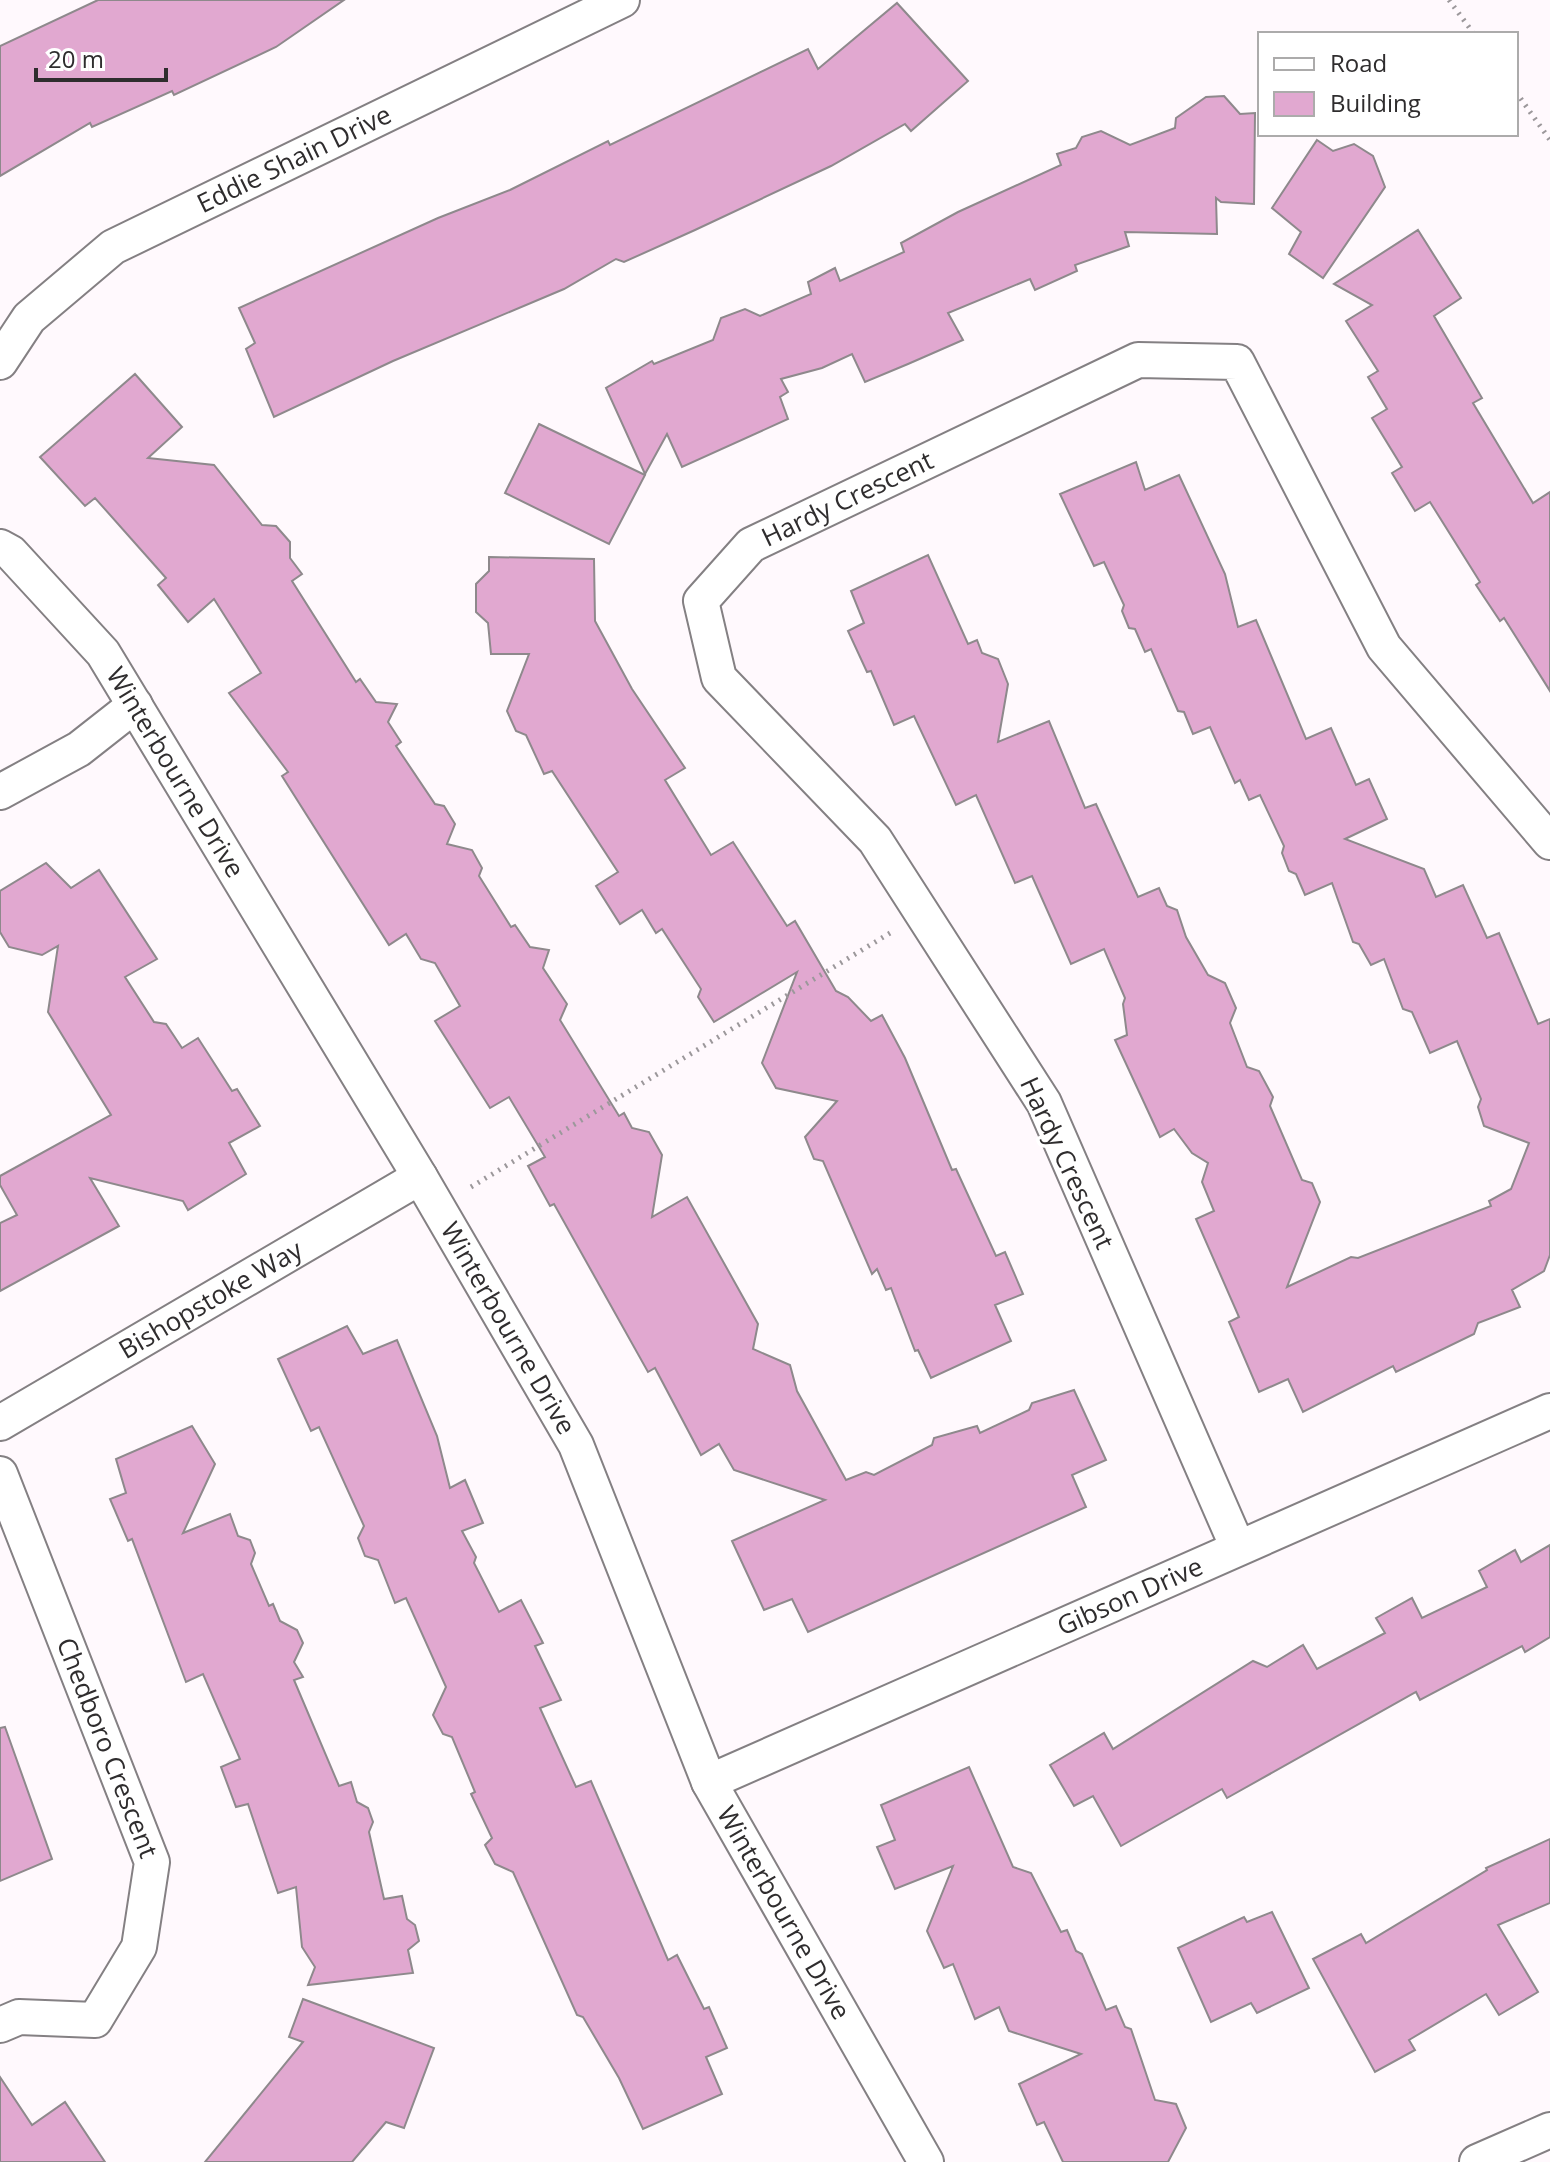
<svg xmlns="http://www.w3.org/2000/svg" width="1550" height="2162" viewBox="0 0 1550 2162" font-family="'Open Sans',sans-serif">
<rect width="100%" height="100%" fill="#fff9fd"/>
<g fill="#e1a8d0" stroke="#8e898c" stroke-width="2">
<path d="M 98,0 L 344,0 L 276,47 L 174,95 L 172,91 L 92,127 L 90,123 L 0,176 L 0,46 Z"/>
<path d="M 897,3 L 968,81 L 911,131 L 905,124 L 831,166 L 695,230 L 624,262 L 616,259 L 564,289 L 393,361 L 274,417 L 246,349 L 255,343 L 239,308 L 438,218 L 510,190 L 608,141 L 610,145 L 808,49 L 818,69 Z"/>
<path d="M 1224,96 L 1240,114 L 1255,113 L 1254,204 L 1221,202 L 1216,198 L 1217,234 L 1125,232 L 1129,246 L 1075,265 L 1077,271 L 1035,290 L 1030,279 L 948,313 L 963,340 L 908,364 L 865,382 L 852,354 L 822,368 L 781,379 L 788,392 L 780,397 L 788,419 L 682,467 L 667,434 L 645,474 L 606,388 L 652,361 L 654,364 L 713,340 L 721,318 L 745,309 L 760,316 L 811,294 L 808,282 L 835,268 L 840,281 L 904,252 L 901,243 L 958,212 L 1061,165 L 1057,154 L 1076,148 L 1082,137 L 1101,131 L 1130,145 L 1175,128 L 1176,118 L 1206,97 Z"/>
<path d="M 1317,140 L 1333,151 L 1354,144 L 1373,156 L 1385,187 L 1323,278 L 1289,254 L 1301,232 L 1272,208 Z"/>
<path d="M 1418,230 L 1461,298 L 1434,316 L 1482,398 L 1473,403 L 1533,503 L 1550,492 L 1550,691 L 1504,618 L 1500,621 L 1476,585 L 1480,582 L 1430,502 L 1415,511 L 1392,473 L 1402,467 L 1372,418 L 1387,409 L 1368,377 L 1378,371 L 1346,321 L 1372,305 L 1334,284 Z"/>
<path d="M 135,374 L 182,427 L 148,458 L 214,465 L 262,525 L 276,526 L 290,542 L 290,558 L 302,574 L 292,581 L 356,682 L 360,679 L 376,702 L 397,704 L 388,722 L 401,742 L 396,746 L 435,804 L 444,806 L 455,824 L 447,844 L 472,850 L 482,868 L 479,876 L 511,927 L 515,925 L 530,947 L 549,950 L 543,968 L 567,1004 L 560,1020 L 619,1116 L 624,1113 L 632,1128 L 649,1132 L 662,1155 L 652,1217 L 687,1197 L 758,1324 L 753,1349 L 790,1365 L 797,1391 L 846,1480 L 866,1472 L 874,1475 L 932,1445 L 934,1438 L 977,1426 L 980,1433 L 1029,1410 L 1032,1403 L 1074,1390 L 1106,1460 L 1072,1475 L 1086,1507 L 808,1632 L 792,1599 L 764,1610 L 732,1541 L 825,1500 L 734,1470 L 719,1444 L 701,1455 L 655,1368 L 648,1372 L 554,1204 L 550,1206 L 528,1166 L 545,1157 L 509,1097 L 490,1108 L 435,1021 L 460,1006 L 435,963 L 421,959 L 406,934 L 389,945 L 282,776 L 288,772 L 229,693 L 261,673 L 214,599 L 188,622 L 158,585 L 166,578 L 95,498 L 85,506 L 40,457 Z"/>
<path d="M 539,424 L 645,475 L 609,544 L 505,493 Z"/>
<path d="M 1136,462 L 1145,490 L 1179,475 L 1225,574 L 1238,627 L 1256,620 L 1306,739 L 1331,728 L 1356,785 L 1369,779 L 1387,819 L 1345,839 L 1424,869 L 1436,897 L 1463,885 L 1487,938 L 1499,933 L 1538,1024 L 1550,1019 L 1550,1255 L 1544,1271 L 1512,1290 L 1520,1307 L 1478,1323 L 1474,1334 L 1396,1372 L 1393,1366 L 1303,1412 L 1288,1379 L 1259,1392 L 1229,1322 L 1239,1317 L 1196,1219 L 1214,1211 L 1202,1182 L 1208,1163 L 1192,1153 L 1174,1129 L 1160,1137 L 1115,1040 L 1127,1035 L 1123,1004 L 1125,998 L 1104,949 L 1071,964 L 1032,876 L 1015,883 L 976,795 L 956,805 L 914,716 L 894,725 L 871,671 L 867,672 L 848,631 L 864,623 L 851,591 L 928,555 L 968,644 L 977,640 L 982,653 L 998,659 L 1008,684 L 998,742 L 1049,721 L 1085,808 L 1096,804 L 1138,897 L 1159,888 L 1167,906 L 1177,910 L 1186,937 L 1208,975 L 1225,983 L 1236,1008 L 1230,1023 L 1247,1067 L 1259,1071 L 1273,1097 L 1270,1106 L 1302,1180 L 1312,1183 L 1320,1202 L 1287,1287 L 1351,1257 L 1358,1258 L 1491,1206 L 1489,1201 L 1511,1189 L 1529,1143 L 1484,1126 L 1478,1107 L 1481,1099 L 1457,1041 L 1430,1053 L 1412,1012 L 1403,1009 L 1384,959 L 1371,965 L 1359,944 L 1353,942 L 1332,883 L 1305,895 L 1296,874 L 1289,871 L 1282,853 L 1284,846 L 1260,795 L 1249,800 L 1240,780 L 1235,783 L 1210,727 L 1193,734 L 1184,712 L 1178,711 L 1151,649 L 1145,652 L 1135,629 L 1129,628 L 1122,611 L 1124,605 L 1104,562 L 1094,566 L 1060,494 Z"/>
<path d="M 489,557 L 594,559 L 595,621 L 632,689 L 685,768 L 665,780 L 711,855 L 733,842 L 787,926 L 795,921 L 836,991 L 848,997 L 871,1021 L 882,1015 L 905,1058 L 952,1170 L 956,1169 L 996,1256 L 1005,1252 L 1023,1294 L 995,1305 L 1011,1341 L 931,1378 L 918,1350 L 915,1351 L 891,1288 L 886,1290 L 877,1269 L 872,1274 L 823,1161 L 814,1159 L 805,1137 L 837,1101 L 776,1088 L 762,1063 L 797,972 L 714,1022 L 698,997 L 701,989 L 662,929 L 656,933 L 642,910 L 620,924 L 596,886 L 618,872 L 552,771 L 544,774 L 526,735 L 516,731 L 507,711 L 529,654 L 491,654 L 488,623 L 476,612 L 476,584 L 489,571 Z"/>
<path d="M 46,863 L 71,888 L 99,870 L 157,959 L 125,977 L 154,1022 L 166,1024 L 182,1048 L 198,1038 L 232,1091 L 237,1089 L 260,1126 L 229,1143 L 246,1174 L 188,1210 L 183,1201 L 90,1178 L 119,1226 L 0,1291 L 0,1223 L 17,1215 L 0,1185 L 0,1176 L 111,1115 L 48,1012 L 58,946 L 42,955 L 9,947 L 0,932 L 0,891 Z"/>
<path d="M 347,1326 L 363,1354 L 397,1340 L 437,1436 L 450,1488 L 465,1480 L 483,1523 L 462,1531 L 476,1557 L 474,1563 L 499,1612 L 521,1600 L 543,1643 L 535,1646 L 561,1700 L 540,1708 L 576,1787 L 591,1781 L 668,1960 L 677,1955 L 704,2009 L 709,2007 L 727,2048 L 706,2057 L 722,2094 L 643,2129 L 619,2078 L 583,2017 L 577,2015 L 513,1872 L 495,1864 L 485,1845 L 492,1838 L 471,1794 L 475,1792 L 452,1737 L 443,1734 L 433,1715 L 446,1687 L 406,1598 L 395,1603 L 378,1560 L 365,1556 L 358,1538 L 364,1526 L 319,1427 L 311,1431 L 278,1359 Z"/>
<path d="M 192,1426 L 215,1464 L 183,1533 L 230,1514 L 238,1536 L 250,1540 L 255,1553 L 251,1564 L 269,1606 L 273,1604 L 280,1621 L 297,1630 L 303,1643 L 294,1662 L 303,1677 L 294,1680 L 339,1786 L 351,1782 L 357,1802 L 368,1808 L 373,1822 L 369,1832 L 384,1899 L 402,1896 L 407,1919 L 415,1925 L 419,1941 L 408,1950 L 413,1973 L 308,1985 L 315,1967 L 302,1947 L 296,1887 L 278,1893 L 248,1804 L 236,1807 L 221,1767 L 240,1759 L 203,1674 L 186,1682 L 132,1539 L 128,1541 L 110,1499 L 126,1493 L 116,1459 Z"/>
<path d="M 1550,1545 L 1550,1637 L 1525,1652 L 1522,1646 L 1420,1700 L 1416,1692 L 1227,1798 L 1222,1789 L 1121,1846 L 1093,1796 L 1074,1806 L 1050,1765 L 1104,1733 L 1113,1749 L 1253,1661 L 1267,1667 L 1303,1645 L 1317,1669 L 1385,1633 L 1376,1618 L 1412,1598 L 1422,1618 L 1487,1587 L 1479,1571 L 1515,1550 L 1521,1562 Z"/>
<path d="M 5,1727 L 52,1859 L 0,1881 L 0,1728 Z"/>
<path d="M 969,1767 L 1013,1867 L 1031,1873 L 1061,1932 L 1067,1930 L 1076,1951 L 1082,1954 L 1106,2010 L 1116,2006 L 1125,2027 L 1131,2029 L 1155,2100 L 1176,2104 L 1186,2128 L 1168,2162 L 1063,2162 L 1044,2122 L 1037,2125 L 1019,2084 L 1081,2054 L 1009,2031 L 999,2007 L 975,2019 L 953,1964 L 944,1968 L 927,1931 L 953,1866 L 895,1889 L 877,1847 L 895,1840 L 881,1805 Z"/>
<path d="M 1550,1839 L 1550,1903 L 1498,1925 L 1538,1992 L 1499,2015 L 1486,1994 L 1409,2040 L 1415,2050 L 1375,2072 L 1313,1959 L 1361,1934 L 1366,1943 L 1487,1870 L 1486,1868 Z"/>
<path d="M 1272,1912 L 1309,1988 L 1257,2013 L 1251,2003 L 1211,2022 L 1178,1948 L 1244,1917 L 1247,1922 Z"/>
<path d="M 303,1999 L 434,2048 L 404,2128 L 386,2122 L 352,2162 L 205,2162 L 303,2042 L 289,2037 Z"/>
<path d="M 0,2077 L 32,2125 L 65,2102 L 105,2162 L 0,2162 Z"/>
</g>
<g fill="none" stroke-linecap="round" stroke-linejoin="round">
<defs>
<g id="minor">
<path id="s1" d="M 0,362 L 29,318 L 113,247 L 622,0"/>
<path id="s2" d="M 0,547 L 11,553 L 103,653 L 420,1177 L 576,1445 L 709,1782 L 926,2162"/>
<path d="M 0,792 L 79,749 L 135,705"/>
<path id="s3" d="M 0,1423 L 420,1177"/>
<path id="s4" d="M 0,1474 L 152,1862 L 139,1947 L 95,2020 L 19,2017 L 0,2025"/>
<path id="s5" d="M 1238,1548 L 1044,1103 L 875,840 L 719,678 L 701,601 L 751,545 L 1138,360 L 1237,362 L 1384,647 L 1550,842"/>
<path id="s6" d="M 709,1782 L 1550,1411"/>
<path d="M 1477,2162 L 1550,2130"/>
</g>
</defs>
<use href="#minor" stroke="#848083" stroke-width="38"/>
<g stroke="#9c989b" stroke-width="5" stroke-dasharray="2 6" stroke-linecap="butt">
<path d="M 1449,0 L 1474,34"/>
<path d="M 1516,92 L 1550,140"/>
<path d="M 471,1187 L 890,933"/>
</g>
<use href="#minor" stroke="#fff" stroke-width="34"/>
</g>
<g text-anchor="middle" stroke-width="7" stroke-linejoin="round" paint-order="stroke">
<g font-size="26" fill="#2f2d2e" stroke="#fff">
<text dy="9" stroke="none"><textPath href="#s1" startOffset="364">Eddie Shain Drive</textPath></text>
<text dy="9" stroke="none"><textPath href="#s5" startOffset="1284">Hardy Crescent</textPath></text>
<text dy="9" stroke="none"><textPath href="#s2" startOffset="288">Winterbourne Drive</textPath></text>
<text transform="translate(1067 1163) rotate(65)" y="9">Hardy Crescent</text>
<text dy="9" stroke="none"><textPath href="#s3" startOffset="244">Bishopstoke Way</textPath></text>
<text dy="9" stroke="none"><textPath href="#s2" startOffset="936">Winterbourne Drive</textPath></text>
<text dy="9" stroke="none"><textPath href="#s6" startOffset="460">Gibson Drive</textPath></text>
<text dy="9" stroke="none"><textPath href="#s4" startOffset="294">Chedboro Crescent</textPath></text>
<text dy="9" stroke="none"><textPath href="#s2" startOffset="1584">Winterbourne Drive</textPath></text>
</g>
</g>
<rect x="1258" y="32" width="260" height="104" fill="#ffffff" stroke="#acabab" stroke-width="2"/>
<rect x="1274" y="58" width="40" height="12" fill="#ffffff" stroke="#acabab" stroke-width="2"/>
<text x="1330" y="72" font-size="24" fill="#2f2d2e">Road</text>
<rect x="1274" y="92" width="40" height="24" fill="#e1a8d0" stroke="#acabab" stroke-width="2"/>
<text x="1330" y="112" font-size="24" fill="#2f2d2e">Building</text>
<path d="M36 68v12h130v-12" fill="none" stroke="#2f2d2e" stroke-width="4"/>
<text x="48" y="68" font-size="24" fill="#2f2d2e" stroke="#ffffff" stroke-width="6" paint-order="stroke">20 m</text>
</svg>
